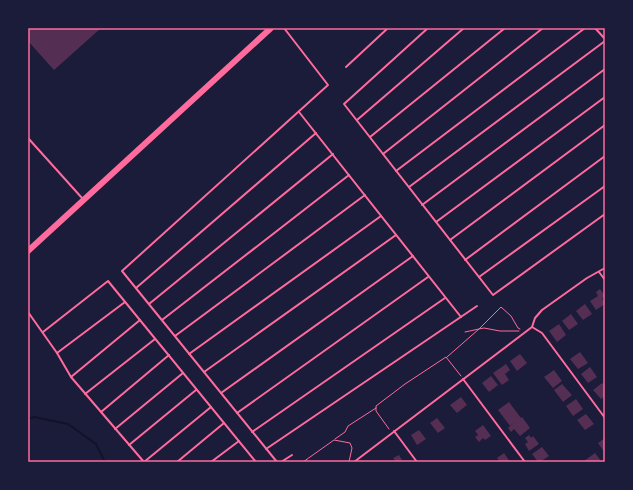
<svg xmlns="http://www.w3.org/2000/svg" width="633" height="490" viewBox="0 0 633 490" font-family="'Fira Sans Condensed',sans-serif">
<rect width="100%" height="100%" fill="#1b1b3a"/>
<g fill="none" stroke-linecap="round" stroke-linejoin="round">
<path stroke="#12122b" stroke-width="2" d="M 28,419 L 34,417 L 68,424 L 96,444 L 105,462"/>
</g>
<g fill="#542f53">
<path d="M 28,28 L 101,28 L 54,70 L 28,41 Z"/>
<path d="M 600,289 L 605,296 L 602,299 L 605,304 L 596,310 L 590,301 L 598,296 L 596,292 Z"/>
<path d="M 585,304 L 592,314 L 583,320 L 576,311 Z"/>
<path d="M 571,314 L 578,324 L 569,330 L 562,321 Z"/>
<path d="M 559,324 L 566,335 L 557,342 L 549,331 Z"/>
<path d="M 580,352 L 588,363 L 578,369 L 570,359 Z"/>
<path d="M 520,354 L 527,363 L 517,371 L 510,361 Z"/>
<path d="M 506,364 L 510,370 L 505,374 L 509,380 L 502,385 L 493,373 Z"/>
<path d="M 590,367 L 597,377 L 588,383 L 581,374 Z"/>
<path d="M 554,370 L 562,381 L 553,388 L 544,377 Z"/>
<path d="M 491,376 L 498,385 L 489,392 L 482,383 Z"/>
<path d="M 602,383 L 605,386 L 605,396 L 601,399 L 593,390 Z"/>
<path d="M 562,384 L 572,395 L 563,402 L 554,390 Z"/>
<path d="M 461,397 L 467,405 L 457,413 L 450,405 Z"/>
<path d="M 576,399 L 583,409 L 573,416 L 566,406 Z"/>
<path d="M 509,402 L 521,418 L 522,417 L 530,428 L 520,436 L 514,429 L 511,432 L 508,428 L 516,421 L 510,426 L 498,410 Z"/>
<path d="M 586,414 L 594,424 L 585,430 L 577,420 Z"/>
<path d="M 437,418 L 445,428 L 438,433 L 430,423 Z"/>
<path d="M 483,425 L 491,436 L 485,440 L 483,438 L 479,442 L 475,437 L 478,435 L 475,431 Z"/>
<path d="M 419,430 L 426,439 L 417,445 L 411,435 Z"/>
<path d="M 529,435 L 531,438 L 533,436 L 539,444 L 529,451 L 525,444 L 528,442 L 525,438 Z"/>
<path d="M 605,438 L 605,453 L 598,443 Z"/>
<path d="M 542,447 L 549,456 L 540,462 L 538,462 L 532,454 Z"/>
<path d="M 504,453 L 510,462 L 500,462 L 497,458 Z"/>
<path d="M 595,453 L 601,461 L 585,462 L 584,461 Z"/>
<path d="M 399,455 L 402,460 L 396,462 L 393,458 Z"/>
</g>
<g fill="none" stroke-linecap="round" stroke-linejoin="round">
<g stroke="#ff6b9d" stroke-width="1">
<path d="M 465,332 L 479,329 L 501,307 L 511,316 L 518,328 L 520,329"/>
<path d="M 447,357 L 479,329 L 484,328 L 500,331 L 519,331"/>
<path d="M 389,429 L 376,411 L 376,406 L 405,384 L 446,357 L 461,376"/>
<path d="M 335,439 L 345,432 L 348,426 L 376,408"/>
<path d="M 303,462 L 334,440 L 350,443 L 352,448 L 349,462"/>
</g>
<g stroke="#ff6b9d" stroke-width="2">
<path d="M 428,28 L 344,104 L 493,295 L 605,214"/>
<path d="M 595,28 L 605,39"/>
<path d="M 346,67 L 388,28"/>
<path d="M 299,112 L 461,317"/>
<path d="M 357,120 L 464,28"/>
<path d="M 370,137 L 505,28"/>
<path d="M 28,138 L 82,198"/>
<path d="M 383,154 L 543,28"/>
<path d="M 396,171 L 585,28"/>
<path d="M 409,187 L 605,41"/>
<path d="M 422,205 L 605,69"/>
<path d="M 436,222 L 605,97"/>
<path d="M 450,240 L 605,125"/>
<path d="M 465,260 L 605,156"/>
<path d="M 599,272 L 605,280"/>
<path d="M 479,277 L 605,186"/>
<path d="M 136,288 L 316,133"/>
<path d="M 149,304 L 333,154"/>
<path d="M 28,312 L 57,353 L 71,377 L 144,462"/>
<path d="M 162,320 L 349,175"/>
<path d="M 532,327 L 542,333 L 605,418"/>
<path d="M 43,332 L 108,281 L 256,462"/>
<path d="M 175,336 L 365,195"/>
<path d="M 57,353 L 125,302"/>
<path d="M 189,354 L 381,216"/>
<path d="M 204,372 L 396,235"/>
<path d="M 71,377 L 140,320"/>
<path d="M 463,379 L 525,462"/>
<path d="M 221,393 L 413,256"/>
<path d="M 85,394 L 155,339"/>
<path d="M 101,412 L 169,355"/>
<path d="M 237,413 L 428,277"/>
<path d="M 115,429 L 183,373"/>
<path d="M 394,431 L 417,462"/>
<path d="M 252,432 L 445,298"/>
<path d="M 129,445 L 196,390"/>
<path d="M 266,449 L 477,306"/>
<path d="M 144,462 L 211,407"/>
<path d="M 177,462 L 224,423"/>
<path d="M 211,462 L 239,441"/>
<path d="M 277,462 L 122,271 L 328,85 L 284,28"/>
<path d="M 281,462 L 292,455"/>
<path d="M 354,462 L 532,327 L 535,318 L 542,310 L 587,278 L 605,268"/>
</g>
<path stroke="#ff6b9d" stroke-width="6" d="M 28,251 L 271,28"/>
</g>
<rect width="633" height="490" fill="none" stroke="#1b1b3a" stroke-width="58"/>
<rect x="29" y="29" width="575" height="432" fill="none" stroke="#ff6b9d" stroke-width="1.5"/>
</svg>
